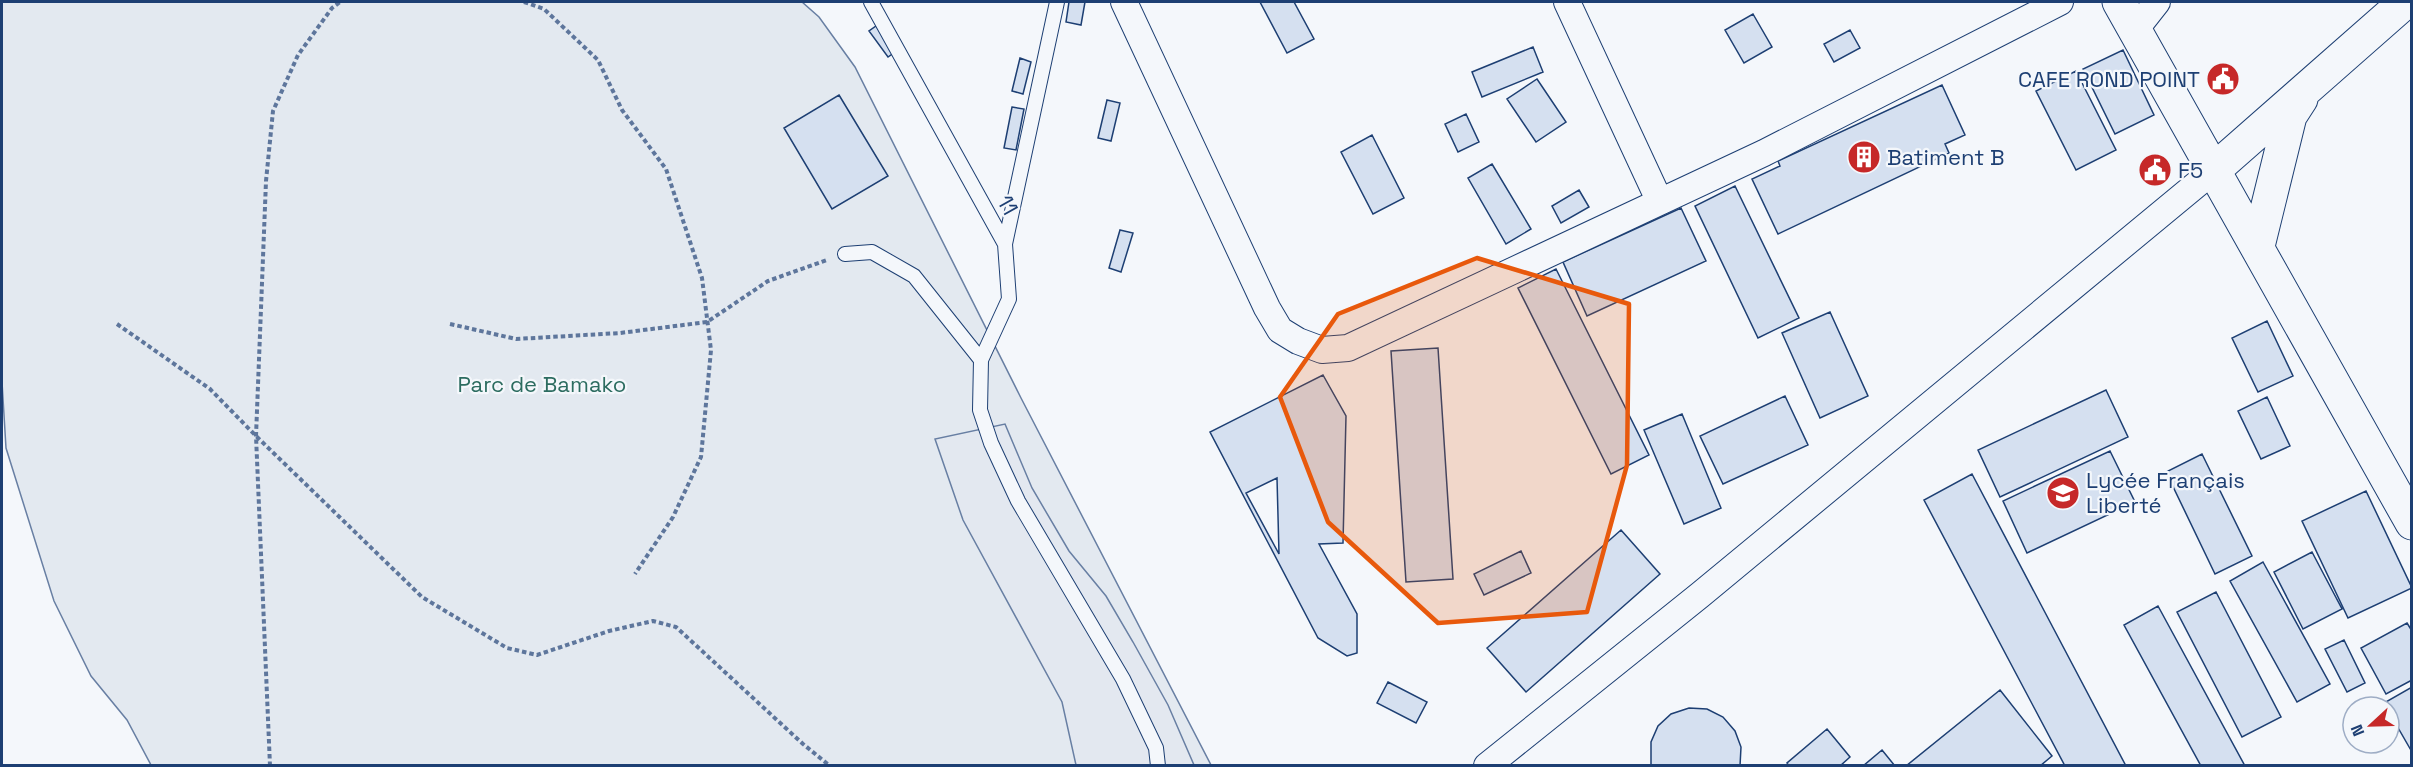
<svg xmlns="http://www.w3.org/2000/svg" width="2413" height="767" viewBox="0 0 2413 767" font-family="'Space Grotesk',sans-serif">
  <rect width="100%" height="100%" fill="#f4f7fb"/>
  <path fill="#e3e9f0" stroke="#687fa3" stroke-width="1.5" d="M 2,2 L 802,2 L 819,17 L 855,67 L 1021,398 L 1211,765 L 151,765 L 127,720 L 91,676 L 54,601 L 6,448 L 2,382 Z"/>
  <path fill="#e3e8f0" stroke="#687fa3" stroke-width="1.5" d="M 1005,424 L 1032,488 L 1069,551 L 1106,596 L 1133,642 L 1168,705 L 1194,765 L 1076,765 L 1062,702 L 963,520 L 935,439 Z"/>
  <path fill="#d5e0f0" stroke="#1d3f73" stroke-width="1.5" fill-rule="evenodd" d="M 1069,2 L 1085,2 L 1081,25 L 1066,22 Z
    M 1260,2 L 1294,2 L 1314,39 L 1287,53 Z
    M 1753,14 L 1772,47 L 1744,63 L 1725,30 Z
    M 876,26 L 895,52 L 888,57 L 869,31 Z
    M 1850,30 L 1860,48 L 1834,62 L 1824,44 Z
    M 1533,47 L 1543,72 L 1482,97 L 1472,72 Z
    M 2123,50 L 2154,115 L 2115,134 L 2083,69 Z
    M 1020,58 L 1031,62 L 1023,94 L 1012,91 Z
    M 2076,71 L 2116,150 L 2076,170 L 2036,91 Z
    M 1537,79 L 1566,122 L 1536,142 L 1507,99 Z
    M 1942,85 L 1965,135 L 1945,144 L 1949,153 L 1778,234 L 1752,179 L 1780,166 L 1778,161 Z
    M 839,95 L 888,176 L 832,209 L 784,128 Z
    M 1107,100 L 1120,103 L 1111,141 L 1098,138 Z
    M 1012,107 L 1024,109 L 1016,150 L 1004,148 Z
    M 1466,114 L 1479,142 L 1458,152 L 1445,124 Z
    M 1372,135 L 1404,198 L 1373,214 L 1341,152 Z
    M 1492,164 L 1531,229 L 1506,244 L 1468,178 Z
    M 1735,186 L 1799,318 L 1758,338 L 1695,206 Z
    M 1579,190 L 1589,207 L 1561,223 L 1552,206 Z
    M 1681,208 L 1706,261 L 1587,316 L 1563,262 Z
    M 1120,230 L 1133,233 L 1121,272 L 1109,268 Z
    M 1556,269 L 1649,455 L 1611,474 L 1518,288 Z
    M 1830,312 L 1868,396 L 1820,418 L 1782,333 Z
    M 2267,321 L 2293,376 L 2258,392 L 2232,338 Z
    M 1438,348 L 1453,579 L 1406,582 L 1391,351 Z
    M 1323,375 L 1346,416 L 1343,543 L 1319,544 L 1357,614 L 1357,653 L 1347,656 L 1318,638 L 1210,432 ZM 1277,478 L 1279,554 L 1246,493 Z
    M 2106,390 L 2128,437 L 2000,497 L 1978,450 Z
    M 1785,396 L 1808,445 L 1723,484 L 1700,436 Z
    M 2267,397 L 2290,446 L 2261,459 L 2238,411 Z
    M 1682,414 L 1721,508 L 1684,524 L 1644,430 Z
    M 2110,451 L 2135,502 L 2027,553 L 2003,501 Z
    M 2202,454 L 2252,556 L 2215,574 L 2166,472 Z
    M 1972,474 L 2126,766 L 2065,766 L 1924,500 Z
    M 2366,491 L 2412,588 L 2348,618 L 2302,521 Z
    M 1621,530 L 1660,574 L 1526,692 L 1487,648 Z
    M 1521,551 L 1531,573 L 1484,595 L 1474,574 Z
    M 2312,552 L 2342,609 L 2303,629 L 2274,572 Z
    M 2263,562 L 2330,684 L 2297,702 L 2230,581 Z
    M 2216,592 L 2281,717 L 2242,737 L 2177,612 Z
    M 2158,606 L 2245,766 L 2201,766 L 2124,625 Z
    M 2407,623 L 2412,631 L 2412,680 L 2386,694 L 2361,648 Z
    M 2344,640 L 2365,683 L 2347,692 L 2325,649 Z
    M 1388,682 L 1427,702 L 1416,723 L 1377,703 Z
    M 2412,687 L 2412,752 L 2389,712 L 2389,707 L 2386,707 L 2384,703 Z
    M 2000,690 L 2052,756 L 2040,766 L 1906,766 Z
    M 1689,708 L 1707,709 L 1723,717 L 1735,731 L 1741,747 L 1740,766 L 1651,766 L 1651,742 L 1658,726 L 1671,714 Z
    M 1827,729 L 1850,757 L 1840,766 L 1789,766 L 1787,763 Z
    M 1882,750 L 1895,766 L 1863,766 Z"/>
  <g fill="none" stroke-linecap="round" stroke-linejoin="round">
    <defs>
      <path id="lane" d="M 871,2 L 1005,244
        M 1057,2 L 1005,244 L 1009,299 L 981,360 L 980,410 L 991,443 L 1018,501 L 1123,679 L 1156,748 L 1158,766
        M 845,254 L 872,252 L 914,276 L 981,360"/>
      <path id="street" d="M 1124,2 L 1267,308 L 1280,330 L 1298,341 L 1322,350 L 1348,348 L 1764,153 L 2060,2
        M 1567,2 L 1659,200
        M 2135,30 L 2157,2
        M 1487,766 L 1700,595 L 2214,170"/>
      <path id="secondary" d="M 2119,2 L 2412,523
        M 2214,170 L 2405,2
        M 2258,246 L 2290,116 L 2301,99"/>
    </defs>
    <use href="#lane" stroke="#1d3f73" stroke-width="16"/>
    <use href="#street" stroke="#1d3f73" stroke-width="28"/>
    <use href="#secondary" stroke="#1d3f73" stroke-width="35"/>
    <path stroke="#5e769c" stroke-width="4" stroke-dasharray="4.5 3" stroke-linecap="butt" d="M 524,2 L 544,9 L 598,60 L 622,110 L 666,169 L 702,278 L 711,350 L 701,457 L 673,517 L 635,574
      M 117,324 L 210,389 L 256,436 L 422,597 L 507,648 L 537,655 L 609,631 L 653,621 L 676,627 L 803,744 L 830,766
      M 450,324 L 516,339 L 620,333 L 707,322 L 768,281 L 827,260
      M 270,766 L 256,436 L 266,181 L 273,111 L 298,55 L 332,8 L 340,2"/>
    <use href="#lane" stroke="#f4f7fb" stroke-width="14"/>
    <use href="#street" stroke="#f4f7fb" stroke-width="26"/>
    <use href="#secondary" stroke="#f4f7fb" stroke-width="33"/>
  </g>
  <path fill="#e8590c" fill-opacity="0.2" stroke="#e8590c" stroke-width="4.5" stroke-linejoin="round" d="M 1477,258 L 1629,304 L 1627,465 L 1587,612 L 1438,623 L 1328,522 L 1280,397 L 1338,314 Z"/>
  <defs>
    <symbol id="civic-disc" viewBox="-11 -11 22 22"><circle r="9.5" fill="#c62828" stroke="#f4f7fb"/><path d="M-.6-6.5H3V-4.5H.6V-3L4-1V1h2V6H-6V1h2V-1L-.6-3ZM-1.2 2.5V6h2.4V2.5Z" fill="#fff"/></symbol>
    <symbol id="building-disc" viewBox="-11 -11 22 22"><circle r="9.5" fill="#c62828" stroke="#f4f7fb"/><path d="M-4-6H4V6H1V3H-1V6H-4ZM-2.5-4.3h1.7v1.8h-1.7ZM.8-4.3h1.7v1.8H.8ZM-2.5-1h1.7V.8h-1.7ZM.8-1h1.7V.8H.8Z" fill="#fff"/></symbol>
    <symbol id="university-disc" viewBox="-11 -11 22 22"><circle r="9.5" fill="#c62828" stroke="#f4f7fb"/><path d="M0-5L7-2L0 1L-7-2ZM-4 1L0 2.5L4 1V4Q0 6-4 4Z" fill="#fff"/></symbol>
  </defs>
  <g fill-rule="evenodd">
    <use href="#civic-disc" x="2204" y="60" width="38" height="38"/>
    <use href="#building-disc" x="1845" y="138" width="38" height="38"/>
    <use href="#civic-disc" x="2136" y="151" width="38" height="38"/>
    <use href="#university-disc" x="2044" y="474" width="38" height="38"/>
  </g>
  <g text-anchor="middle" stroke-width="4.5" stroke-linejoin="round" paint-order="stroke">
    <g font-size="22" fill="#1d3f73" stroke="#f4f7fb" text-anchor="start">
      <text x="2200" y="87" text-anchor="end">CAFE ROND POINT</text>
      <text x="1887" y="165">Batiment B</text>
      <text x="2178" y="178">F5</text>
      <text x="2086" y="488">Lycée Français<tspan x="2086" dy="25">Liberté</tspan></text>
    </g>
    <g font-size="22" fill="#1d3f73" stroke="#f4f7fb">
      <text transform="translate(1008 205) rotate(61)" y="8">11</text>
    </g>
    <g font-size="22" fill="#2c6c60" stroke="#f4f7fb">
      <text x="542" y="392">Parc de Bamako</text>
    </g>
  </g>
  <rect width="2413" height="767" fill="none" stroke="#1d3f73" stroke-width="6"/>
  <g transform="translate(2371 725) rotate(248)"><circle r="28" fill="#f4f7fb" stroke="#9eadc5" stroke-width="1.5"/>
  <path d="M0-4.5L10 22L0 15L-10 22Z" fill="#c62828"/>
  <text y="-9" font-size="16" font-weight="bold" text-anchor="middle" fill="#1d3f73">N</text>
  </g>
</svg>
